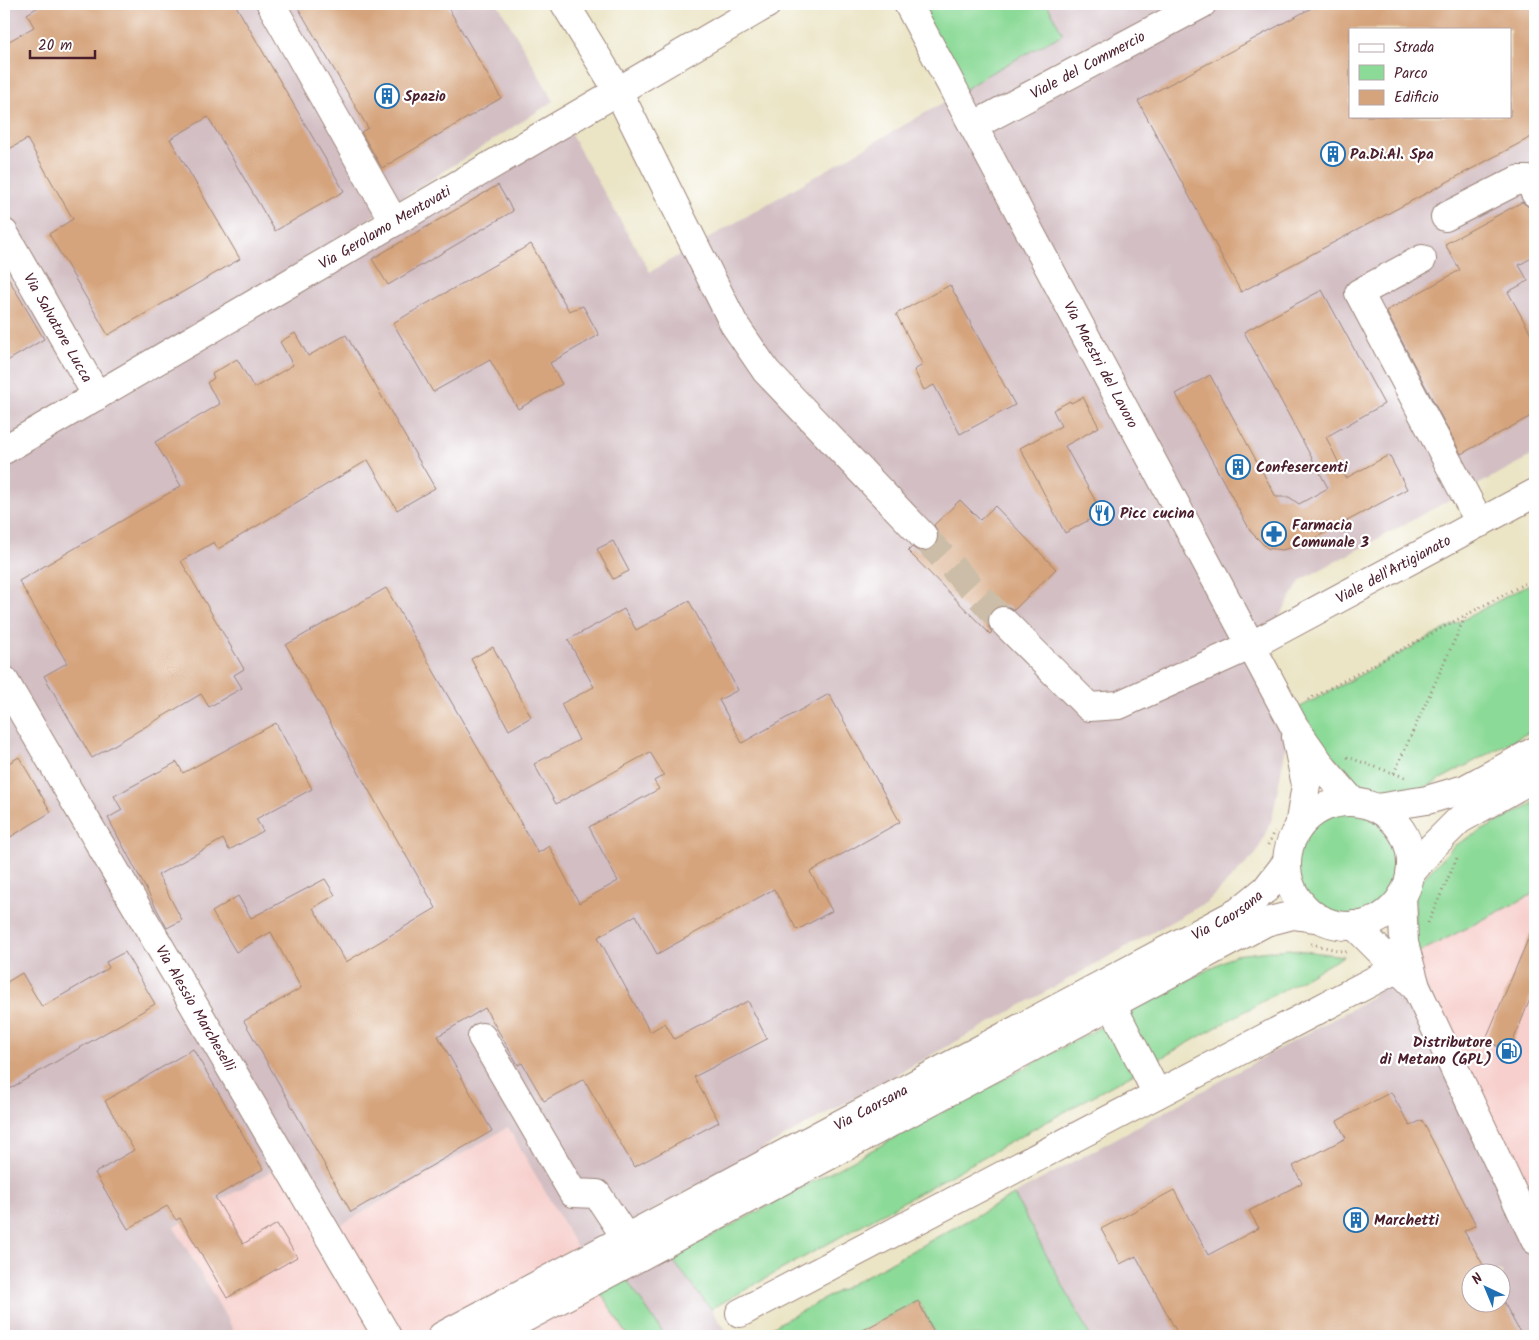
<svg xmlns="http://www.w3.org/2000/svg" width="1539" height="1340" viewBox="0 0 1539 1340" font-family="Kalam,sans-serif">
  <rect width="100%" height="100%" fill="#fff"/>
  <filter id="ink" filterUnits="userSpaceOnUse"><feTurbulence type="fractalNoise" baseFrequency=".02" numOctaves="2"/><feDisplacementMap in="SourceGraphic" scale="10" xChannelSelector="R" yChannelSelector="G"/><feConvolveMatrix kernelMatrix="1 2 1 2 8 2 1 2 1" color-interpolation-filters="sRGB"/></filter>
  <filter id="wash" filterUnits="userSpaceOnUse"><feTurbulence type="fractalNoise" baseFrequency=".0096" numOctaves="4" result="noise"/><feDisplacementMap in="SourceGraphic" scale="20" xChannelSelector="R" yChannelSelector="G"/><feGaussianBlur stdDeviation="1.12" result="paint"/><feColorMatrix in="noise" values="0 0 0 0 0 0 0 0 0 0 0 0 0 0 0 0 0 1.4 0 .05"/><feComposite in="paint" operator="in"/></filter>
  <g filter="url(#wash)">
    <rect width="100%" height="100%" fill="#ebe5c6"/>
    <path fill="#f7d0cd" d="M 1535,893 L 1535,1193 L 1528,1196 L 1412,956 Z
      M 508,1127 L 579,1251 L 421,1336 L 237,1336 L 174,1227 L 287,1162 L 327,1233 Z
      M 597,1287 L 628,1336 L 511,1336 Z"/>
    <path fill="#d2bec3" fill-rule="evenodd" d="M 4,4 L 498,4 L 554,101 L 95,394 L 4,449 Z
      M 910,4 L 1535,4 L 1535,454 L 1301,580 L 1262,646 L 1293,711 L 1272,819 L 1256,854 L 1207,902 L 579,1251 L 508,1127 L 327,1233 L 287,1162 L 174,1227 L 237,1336 L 9,1336 L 4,1327 L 4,451 L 567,128 L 650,272 L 958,94 ZM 1350,29 L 1510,29 L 1510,116 L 1350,116 Z
      M 1412,956 L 1535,1212 L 1535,1336 L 756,1336 L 1368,1000 ZM 1472,1272 L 1502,1272 L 1502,1302 L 1472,1302 Z
      M 671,1258 L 711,1309 L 730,1336 L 665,1336 L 623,1274 Z"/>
    <path fill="#8cda98" stroke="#6b7c62" d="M 910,4 L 1047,4 L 1063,34 L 985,76 L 958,94 Z
      M 1535,581 L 1535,729 L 1418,791 L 1386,795 L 1358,784 L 1293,711 Z
      M 1535,802 L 1535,893 L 1412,956 L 1417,885 L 1455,845 Z
      M1295 862a54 54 0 1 1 108 0a54 54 0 1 1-108 0Z
      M 1288,949 L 1344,956 L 711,1309 L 671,1258 L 1235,955 Z
      M 1014,1195 L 1090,1336 L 937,1336 L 918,1301 L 852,1336 L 756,1336 Z
      M 623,1274 L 665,1336 L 628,1336 L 597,1287 Z"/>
    <g id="blocks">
      <path fill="#d5a47d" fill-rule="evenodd" d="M 43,4 L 235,4 L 344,191 L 275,231 L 208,117 L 170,139 L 240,259 L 108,335 L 49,234 L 73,219 L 27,139 L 4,152 L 4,44 L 34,27 L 27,14 Z
        M 296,4 L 446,4 L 501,98 L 382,168 L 361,132 L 368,128 Z
        M 1319,4 L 1535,4 L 1535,135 L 1241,292 L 1138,101 ZM 1350,29 L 1510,29 L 1510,116 L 1350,116 Z
        M 498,185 L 513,211 L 388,285 L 372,259 Z
        M 1522,202 L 1529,207 L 1535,219 L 1535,256 L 1519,265 L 1528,281 L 1508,292 L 1535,341 L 1535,414 L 1461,454 L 1386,311 L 1460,270 L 1445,244 Z
        M 531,244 L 569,311 L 583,306 L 599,335 L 550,363 L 562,384 L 518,409 L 490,360 L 433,392 L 393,323 Z
        M 4,271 L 44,339 L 4,363 Z
        M 950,285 L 1015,405 L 960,434 L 934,385 L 924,390 L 914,370 L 923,365 L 896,314 Z
        M 1322,290 L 1384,404 L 1326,437 L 1346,478 L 1389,455 L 1407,489 L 1302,545 L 1282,550 L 1267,548 L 1251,532 L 1176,394 L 1210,375 L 1276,497 L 1289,497 L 1299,504 L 1328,488 L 1244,332 Z
        M 295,333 L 308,356 L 346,335 L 435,488 L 397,510 L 368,460 L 218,549 L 214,542 L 181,561 L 244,669 L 234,675 L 242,688 L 209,707 L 201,694 L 92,758 L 44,676 L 67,663 L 19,581 L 181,486 L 155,442 L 220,404 L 207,383 L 214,378 L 212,374 L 237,359 L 254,388 L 293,365 L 280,342 Z
        M 1083,397 L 1099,427 L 1065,446 L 1102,513 L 1065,533 L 1020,448 L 1061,426 L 1053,410 L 1070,401 L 1071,403 Z
        M 960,500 L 980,520 L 995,506 L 1056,569 L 1014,610 L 1007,606 L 999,606 L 992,610 L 988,617 L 988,626 L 992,632 L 990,634 L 908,551 L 912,547 L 918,551 L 926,551 L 934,547 L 938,540 L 938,533 L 934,525 Z
        M 613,541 L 629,571 L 613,579 L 597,549 Z
        M 386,588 L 538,853 L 549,846 L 579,903 L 618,881 L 589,827 L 659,789 L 654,781 L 664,775 L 650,752 L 556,804 L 534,764 L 579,740 L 561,704 L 594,687 L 568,640 L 624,609 L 636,630 L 689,601 L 738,690 L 719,700 L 742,743 L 829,694 L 900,822 L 810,872 L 832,911 L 797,930 L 774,889 L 657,954 L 636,915 L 598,937 L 650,1032 L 665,1023 L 674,1039 L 748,1001 L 767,1039 L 694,1077 L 719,1122 L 634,1167 L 584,1079 L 544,1101 L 522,1063 L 518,1065 L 485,1008 L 438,1036 L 492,1131 L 351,1212 L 244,1021 L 301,988 L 271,932 L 236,952 L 212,912 L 238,896 L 251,918 L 325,879 L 335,895 L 313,908 L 346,962 L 436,908 L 286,645 Z
        M 493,647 L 531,717 L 509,730 L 471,659 Z
        M 276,723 L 312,789 L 256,819 L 263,831 L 229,850 L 223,839 L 158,875 L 182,920 L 167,928 L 108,818 L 122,810 L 114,796 L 177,762 L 183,773 Z
        M 19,757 L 51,812 L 4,841 L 4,766 Z
        M 1535,923 L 1535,987 L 1509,1051 L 1485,1041 Z
        M 125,952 L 155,1004 L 4,1092 L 4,984 L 22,973 L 42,1007 L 109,968 L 106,962 Z
        M 193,1049 L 263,1169 L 215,1197 L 243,1244 L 277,1224 L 297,1257 L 227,1298 L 180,1218 L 176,1220 L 167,1206 L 128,1229 L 95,1173 L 134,1150 L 105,1101 Z
        M 1391,1092 L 1410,1126 L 1422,1120 L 1476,1225 L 1464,1231 L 1487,1272 L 1472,1272 L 1472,1302 L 1502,1302 L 1502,1299 L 1522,1336 L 1179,1336 L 1136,1256 L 1120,1264 L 1101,1229 L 1174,1190 L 1208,1255 L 1259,1228 L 1249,1211 L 1302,1183 L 1293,1166 L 1346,1138 L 1337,1121 Z
        M 918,1301 L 936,1336 L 852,1336 Z"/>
    </g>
  </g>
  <g filter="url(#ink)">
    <use href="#blocks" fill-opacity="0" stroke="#9a8278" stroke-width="1"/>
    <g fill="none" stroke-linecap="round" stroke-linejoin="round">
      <path stroke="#cbbda7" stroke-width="28" stroke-dasharray="28 14" stroke-linecap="butt" d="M 923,536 L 1003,621"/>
      <defs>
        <g id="minor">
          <path d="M 271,4 L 394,222"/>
          <path d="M 565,4 L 618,91 L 734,324 L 766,371 L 923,536"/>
          <path id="s1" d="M 908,4 L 1294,726 L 1324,769 L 1353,802"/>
          <path id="s2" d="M 973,126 L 1202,4"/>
          <path d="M 1445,217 L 1518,180 L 1529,180 L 1535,193"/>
          <path id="s3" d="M 4,233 L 97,396"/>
          <path d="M 1422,259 L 1359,293 L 1480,523"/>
          <path id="s4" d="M 4,450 L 767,4"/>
          <path id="s5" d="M 1003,621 L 1089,707 L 1119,705 L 1252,645 L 1535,493"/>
          <path id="s6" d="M 4,680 L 387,1336"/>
          <path d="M 1296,737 L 1306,785 L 1299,827"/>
          <path d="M 1111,1003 L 1157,1094"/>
          <path d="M 482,1037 L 573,1193 L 597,1194 L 626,1238"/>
          <path d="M 740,1313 L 1398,968"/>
        </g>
        <g id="major">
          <circle cx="1349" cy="864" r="62"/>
          <path d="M 1377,808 L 1427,800 L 1465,789 L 1535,751"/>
          <path d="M 1410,874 L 1433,846 L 1459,820 L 1535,777"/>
          <path d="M 1402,896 L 1404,943 L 1416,987 L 1535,1240"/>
          <path d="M 1354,925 L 1413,984"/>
          <path id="s7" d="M 442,1336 L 1238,912 L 1266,889 L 1287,862"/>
          <path d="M 491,1336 L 1266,922 L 1293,915 L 1321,919"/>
        </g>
      </defs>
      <use href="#minor" stroke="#9a8278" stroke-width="30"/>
      <use href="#major" stroke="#9a8278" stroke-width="30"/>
      <path stroke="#9a8278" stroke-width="3" stroke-dasharray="1 4" stroke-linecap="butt" d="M 1308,700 L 1535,578
        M 1347,757 L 1407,778
        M 1394,773 L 1465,617
        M 1268,845 L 1274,831
        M 1428,923 L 1457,858
        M 1311,944 L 1346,952"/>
      <use href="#minor" stroke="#fff" stroke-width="28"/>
      <use href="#major" stroke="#fff" stroke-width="28"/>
    </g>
  </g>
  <defs>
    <symbol id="building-ring" viewBox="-11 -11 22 22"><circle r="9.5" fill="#fff" stroke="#1f6fb2" stroke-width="1.5"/><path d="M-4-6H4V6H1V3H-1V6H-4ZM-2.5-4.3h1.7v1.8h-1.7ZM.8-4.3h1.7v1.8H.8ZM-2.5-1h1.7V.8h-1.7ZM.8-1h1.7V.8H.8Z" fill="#1f6fb2"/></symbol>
    <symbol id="restaurant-ring" viewBox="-11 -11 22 22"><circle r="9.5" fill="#fff" stroke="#1f6fb2" stroke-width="1.5"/><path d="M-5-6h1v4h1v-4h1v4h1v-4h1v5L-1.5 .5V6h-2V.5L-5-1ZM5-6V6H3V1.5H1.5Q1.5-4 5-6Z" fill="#1f6fb2"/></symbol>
    <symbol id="pharmacy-ring" viewBox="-11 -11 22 22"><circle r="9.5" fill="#fff" stroke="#1f6fb2" stroke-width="1.5"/><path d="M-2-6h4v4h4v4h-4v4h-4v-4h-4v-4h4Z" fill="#1f6fb2"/></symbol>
    <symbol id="fuel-ring" viewBox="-11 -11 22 22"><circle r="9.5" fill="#fff" stroke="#1f6fb2" stroke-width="1.5"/><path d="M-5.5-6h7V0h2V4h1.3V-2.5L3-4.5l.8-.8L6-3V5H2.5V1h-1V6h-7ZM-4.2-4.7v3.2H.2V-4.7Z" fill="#1f6fb2"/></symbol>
  </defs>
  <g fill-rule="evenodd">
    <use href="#building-ring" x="373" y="82" width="28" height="28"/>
    <use href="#building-ring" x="1319" y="140" width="28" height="28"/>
    <use href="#building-ring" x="1224" y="453" width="28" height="28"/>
    <use href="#restaurant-ring" x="1088" y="499" width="28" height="28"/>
    <use href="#pharmacy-ring" x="1260" y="520" width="28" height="28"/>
    <use href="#fuel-ring" x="1495" y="1037" width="28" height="28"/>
    <use href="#building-ring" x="1342" y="1206" width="28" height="28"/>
  </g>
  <g text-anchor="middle" stroke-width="4.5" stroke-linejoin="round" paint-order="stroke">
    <g font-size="15" fill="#4a1f2b" stroke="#fff">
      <text dy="5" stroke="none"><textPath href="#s2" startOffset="130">Viale del Commercio</textPath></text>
      <text dy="5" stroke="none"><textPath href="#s4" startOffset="441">Via Gerolamo Mentovati</textPath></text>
      <text dy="5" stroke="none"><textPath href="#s3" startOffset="109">Via Salvatore Lucca</textPath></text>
      <text dy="5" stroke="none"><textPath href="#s1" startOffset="409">Via Maestri del Lavoro</textPath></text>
      <text dy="5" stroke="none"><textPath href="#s5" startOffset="458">Viale dell'Artigianato</textPath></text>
      <text dy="5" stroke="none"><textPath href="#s7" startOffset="891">Via Caorsana</textPath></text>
      <text dy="5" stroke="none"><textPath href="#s6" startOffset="380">Via Alessio Marcheselli</textPath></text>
      <text dy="5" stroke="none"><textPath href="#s7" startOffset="486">Via Caorsana</textPath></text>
    </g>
    <g font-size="15" font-weight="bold" fill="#4a1f2b" stroke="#fff" text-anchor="start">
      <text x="404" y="101">Spazio</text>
      <text x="1350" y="159">Pa.Di.Al. Spa</text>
      <text x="1256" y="472">Confesercenti</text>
      <text x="1120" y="518">Picc cucina</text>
      <text x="1292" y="530">Farmacia<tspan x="1292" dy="17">Comunale 3</tspan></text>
      <text x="1492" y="1047" text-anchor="end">Distributore<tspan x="1492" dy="17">di Metano (GPL)</tspan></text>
      <text x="1374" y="1225">Marchetti</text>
    </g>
  </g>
  <rect width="1539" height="1340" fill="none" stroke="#fff" stroke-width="20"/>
  <rect x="1349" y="28" width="162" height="90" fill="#ffffff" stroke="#b7a5aa"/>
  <rect x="1359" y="44" width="25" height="8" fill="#ffffff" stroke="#b7a5aa"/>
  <text x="1394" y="52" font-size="15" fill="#4a1f2b">Strada</text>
  <rect x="1359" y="65" width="25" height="15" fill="#8cda98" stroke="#b7a5aa"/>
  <text x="1394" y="78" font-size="15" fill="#4a1f2b">Parco</text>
  <rect x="1359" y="90" width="25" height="15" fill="#d5a47d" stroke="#b7a5aa"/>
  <text x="1394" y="102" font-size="15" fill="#4a1f2b">Edificio</text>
  <g transform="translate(1486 1288) rotate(316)"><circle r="24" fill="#ffffff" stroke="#b7a5aa"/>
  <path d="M0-4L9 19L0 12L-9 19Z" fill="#1f6fb2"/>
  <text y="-8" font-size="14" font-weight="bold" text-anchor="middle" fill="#4a1f2b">N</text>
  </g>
  <path d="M30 50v8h65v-8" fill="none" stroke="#4a1f2b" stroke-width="2.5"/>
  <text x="38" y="50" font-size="15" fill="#4a1f2b" stroke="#ffffff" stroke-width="4" paint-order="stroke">20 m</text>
</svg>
